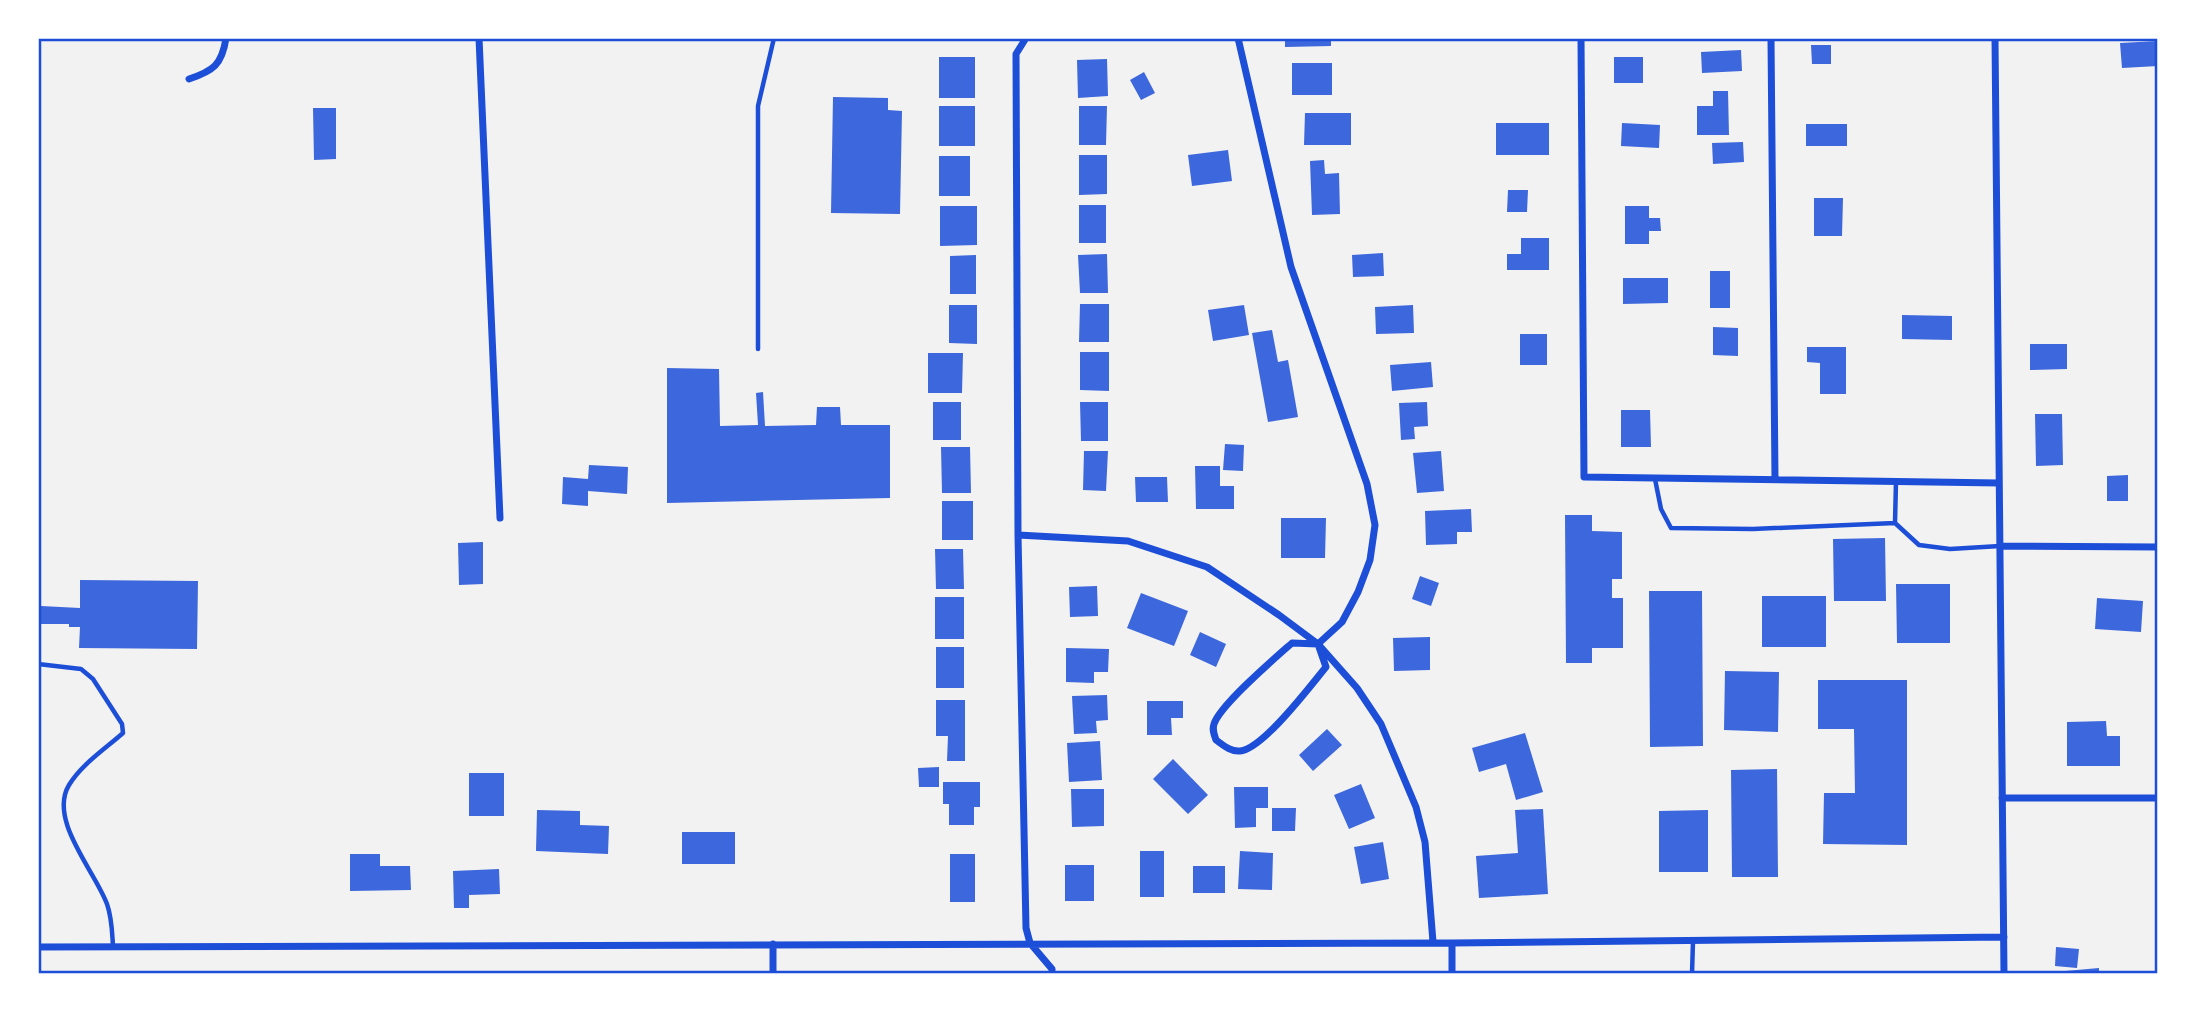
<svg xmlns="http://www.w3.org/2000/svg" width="2196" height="1012" viewBox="0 0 2196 1012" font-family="'Varela Round',sans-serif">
  <rect width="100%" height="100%" fill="#f2f2f2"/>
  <path fill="#3d67dc" d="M 1285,38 L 1331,38 L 1331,46 L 1285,47 Z
    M 2158,41 L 2158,66 L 2122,68 L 2120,43 Z
    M 1811,45 L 1831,45 L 1831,64 L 1812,64 Z
    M 1741,50 L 1742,71 L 1702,73 L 1701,52 Z
    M 939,57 L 975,57 L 975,98 L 939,98 Z
    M 1614,57 L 1643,57 L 1643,83 L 1614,83 Z
    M 1107,59 L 1108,96 L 1078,98 L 1077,60 Z
    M 1292,63 L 1332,63 L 1332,95 L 1292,95 Z
    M 1144,72 L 1155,93 L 1141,100 L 1130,80 Z
    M 1713,91 L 1728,91 L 1729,135 L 1697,135 L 1697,106 L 1713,106 Z
    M 833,97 L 888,98 L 888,110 L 902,111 L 900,214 L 831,213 Z
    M 939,106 L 975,106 L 975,146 L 939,146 Z
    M 1079,106 L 1107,106 L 1106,145 L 1079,145 Z
    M 313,108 L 336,108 L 336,159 L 314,160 Z
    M 1305,113 L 1351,113 L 1351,145 L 1304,145 Z
    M 1496,123 L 1549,123 L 1549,155 L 1496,155 Z
    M 1622,123 L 1660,125 L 1659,148 L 1621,146 Z
    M 1806,124 L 1847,124 L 1847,146 L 1806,146 Z
    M 1743,142 L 1744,162 L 1713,164 L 1712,143 Z
    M 1228,150 L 1232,181 L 1192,186 L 1188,155 Z
    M 1079,155 L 1107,155 L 1107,194 L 1079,195 Z
    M 939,156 L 970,156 L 970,196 L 939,196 Z
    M 1324,160 L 1325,174 L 1339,173 L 1340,214 L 1312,215 L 1310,161 Z
    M 1508,190 L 1528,190 L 1527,212 L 1507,212 Z
    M 1814,198 L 1843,198 L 1842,236 L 1814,236 Z
    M 1079,205 L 1106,205 L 1106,243 L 1079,243 Z
    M 940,206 L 977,206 L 977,245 L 940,246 Z
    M 1625,206 L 1649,206 L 1649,218 L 1660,218 L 1661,231 L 1649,231 L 1649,244 L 1625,244 Z
    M 1521,238 L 1549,238 L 1549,270 L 1507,270 L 1507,254 L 1521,254 Z
    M 1383,253 L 1384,276 L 1353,277 L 1352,255 Z
    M 1107,254 L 1108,293 L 1080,293 L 1078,255 Z
    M 976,255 L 976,294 L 950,294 L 950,256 Z
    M 1710,271 L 1730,271 L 1730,308 L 1710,308 Z
    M 1623,278 L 1668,278 L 1668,303 L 1623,304 Z
    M 1080,304 L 1109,304 L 1109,342 L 1079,342 Z
    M 949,305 L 977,305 L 977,344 L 949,343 Z
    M 1244,305 L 1249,335 L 1213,341 L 1208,310 Z
    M 1413,305 L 1414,333 L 1376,334 L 1375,307 Z
    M 1902,315 L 1952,316 L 1952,340 L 1902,339 Z
    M 1713,327 L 1738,328 L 1738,356 L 1713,355 Z
    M 1272,330 L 1278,362 L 1288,360 L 1298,417 L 1268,422 L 1252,333 Z
    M 1520,334 L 1547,334 L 1547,365 L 1520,365 Z
    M 2030,344 L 2067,344 L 2067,369 L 2030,370 Z
    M 1807,347 L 1846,347 L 1846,394 L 1820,394 L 1820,363 L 1807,362 Z
    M 1080,352 L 1109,352 L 1109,391 L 1080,390 Z
    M 928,353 L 963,353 L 962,393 L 928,393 Z
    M 1431,362 L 1433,387 L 1392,391 L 1390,365 Z
    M 667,368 L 719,369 L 720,426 L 758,425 L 756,393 L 763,392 L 765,426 L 816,425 L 817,407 L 840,407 L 841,425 L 890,425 L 890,498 L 667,503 Z
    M 933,402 L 961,402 L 961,440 L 933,440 Z
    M 1080,402 L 1108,402 L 1108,441 L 1081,441 Z
    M 1427,402 L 1428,426 L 1414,427 L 1415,439 L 1401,440 L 1399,403 Z
    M 1621,410 L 1650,410 L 1651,447 L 1621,447 Z
    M 2035,414 L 2062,414 L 2063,465 L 2036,466 Z
    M 1225,444 L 1244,445 L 1243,471 L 1223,470 Z
    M 941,447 L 970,447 L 971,493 L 942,493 Z
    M 1084,451 L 1108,451 L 1106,491 L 1083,490 Z
    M 1441,451 L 1444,491 L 1417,493 L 1413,453 Z
    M 589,465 L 628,467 L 627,494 L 588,491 L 588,506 L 562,504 L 563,477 L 588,479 Z
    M 1195,466 L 1220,466 L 1220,486 L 1234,486 L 1234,509 L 1196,509 Z
    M 2128,475 L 2128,501 L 2107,501 L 2107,476 Z
    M 1135,477 L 1167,477 L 1168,502 L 1136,502 Z
    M 942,501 L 973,501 L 973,540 L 942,540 Z
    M 1471,509 L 1472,532 L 1457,532 L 1457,544 L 1426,545 L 1425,511 Z
    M 1565,515 L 1592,515 L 1592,531 L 1622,532 L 1622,579 L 1612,579 L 1612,598 L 1623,598 L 1623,648 L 1592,648 L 1592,663 L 1566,663 Z
    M 1281,518 L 1326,518 L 1325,558 L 1281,558 Z
    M 1885,538 L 1886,601 L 1834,601 L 1833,539 Z
    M 483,542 L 483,584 L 459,585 L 458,543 Z
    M 935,549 L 963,549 L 964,589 L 936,589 Z
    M 1420,576 L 1439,583 L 1431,606 L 1412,599 Z
    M 80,580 L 198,581 L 197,649 L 79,648 L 80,627 L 69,627 L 69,624 L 40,624 L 41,606 L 80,608 Z
    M 1896,584 L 1950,584 L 1950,643 L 1897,643 Z
    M 1097,586 L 1098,616 L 1070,617 L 1069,587 Z
    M 1649,591 L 1702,591 L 1703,746 L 1650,747 Z
    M 1141,593 L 1188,611 L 1174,646 L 1127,628 Z
    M 1762,596 L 1826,596 L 1826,647 L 1762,647 Z
    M 935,597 L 964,597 L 964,639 L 935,639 Z
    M 2097,598 L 2143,601 L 2141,632 L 2095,629 Z
    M 1200,632 L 1226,644 L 1216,667 L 1190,655 Z
    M 1430,637 L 1430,670 L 1394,671 L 1393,638 Z
    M 936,647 L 964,647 L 964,688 L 936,688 Z
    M 1066,648 L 1109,649 L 1108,672 L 1094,672 L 1094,683 L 1066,682 Z
    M 1725,671 L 1779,672 L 1778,732 L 1724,730 Z
    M 1818,680 L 1907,680 L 1907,845 L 1823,844 L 1824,793 L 1855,793 L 1854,729 L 1818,729 Z
    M 1107,695 L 1108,720 L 1096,721 L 1097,733 L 1074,734 L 1072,696 Z
    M 936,700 L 965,700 L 965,761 L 947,761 L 948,736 L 936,736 Z
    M 1147,701 L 1183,701 L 1183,718 L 1171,718 L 1172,735 L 1147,735 Z
    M 2106,721 L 2107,736 L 2120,736 L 2120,766 L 2067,766 L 2067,722 Z
    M 1327,729 L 1342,745 L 1313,771 L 1299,755 Z
    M 1525,733 L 1543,792 L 1516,800 L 1506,764 L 1479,772 L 1472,748 Z
    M 1100,741 L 1102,780 L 1069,782 L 1067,743 Z
    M 1173,759 L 1208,795 L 1188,814 L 1153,779 Z
    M 939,767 L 939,787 L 919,787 L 918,768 Z
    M 1777,769 L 1778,877 L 1732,877 L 1731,770 Z
    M 469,773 L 504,773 L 504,816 L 469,816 Z
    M 943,782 L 980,782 L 980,807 L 974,807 L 974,825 L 949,825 L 949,804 L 943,804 Z
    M 1361,784 L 1375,818 L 1349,829 L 1334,795 Z
    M 1234,787 L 1268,787 L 1268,808 L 1256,808 L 1256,827 L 1235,828 Z
    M 1071,789 L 1104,789 L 1104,826 L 1072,827 Z
    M 1272,808 L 1296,808 L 1295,831 L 1272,831 Z
    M 1543,809 L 1548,894 L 1479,898 L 1476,856 L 1518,853 L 1515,810 Z
    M 537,810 L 580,811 L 580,825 L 609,826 L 608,854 L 536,851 Z
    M 1708,810 L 1708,872 L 1659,872 L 1659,811 Z
    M 682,832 L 735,832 L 735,864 L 682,864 Z
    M 1383,842 L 1389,879 L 1361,884 L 1354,847 Z
    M 1140,851 L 1164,851 L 1164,897 L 1140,897 Z
    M 1240,851 L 1273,853 L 1272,890 L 1238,889 Z
    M 350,854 L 380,854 L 380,866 L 410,866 L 411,890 L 350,891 Z
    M 950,854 L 975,854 L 975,902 L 950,902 Z
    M 1065,865 L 1094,865 L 1094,901 L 1065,901 Z
    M 1193,866 L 1225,866 L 1225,893 L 1193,893 Z
    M 499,869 L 500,894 L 469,895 L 469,908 L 454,908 L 453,871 Z
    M 2056,947 L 2079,949 L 2077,968 L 2055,966 Z
    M 2099,968 L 2099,974 L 2054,974 L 2054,972 Z"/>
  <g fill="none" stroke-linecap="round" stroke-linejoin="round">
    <path stroke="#1d4ed8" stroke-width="4.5" d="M 758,349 L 758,106 L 774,38
      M 1655,479 L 1661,509 L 1671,528 L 1753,529 L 1895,523 L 1896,481
      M 1895,523 L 1919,545 L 1950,549 L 2000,546
      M 38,664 L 81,669 L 93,679 L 122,724 L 123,733 C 105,749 82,764 69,785 C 48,820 95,871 107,904 C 112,918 112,931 113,946
      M 1692,974 L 1693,941"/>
    <path stroke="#1d4ed8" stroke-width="7" d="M 479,38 L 500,518
      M 1026,38 L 1016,54 L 1018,535 L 1026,928 L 1030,943 L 1052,969 L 1052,974
      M 1238,38 L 1291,267 L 1367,484 L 1375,525 L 1370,560 L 1358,592 L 1342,622 L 1318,644 L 1292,643 C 1275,658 1220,705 1214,724 C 1212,730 1214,734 1216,740 C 1223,745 1231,752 1240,751 C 1263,749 1311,685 1326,667 L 1318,644
      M 1581,38 L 1584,477 L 1999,483
      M 1771,38 L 1775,479
      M 1995,38 L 2004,974
      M 189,79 C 213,71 222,65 226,38
      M 1018,535 L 1128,541 L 1207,567 L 1279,615 L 1318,644 L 1357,688 L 1381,724 L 1416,807 L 1425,842 L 1433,942
      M 2000,546 L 2158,547
      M 2002,798 L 2158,798
      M 1452,943 L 1452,974
      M 773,944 L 773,974
      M 38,947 L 1452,943 L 2004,937"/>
  </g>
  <rect width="2196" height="1012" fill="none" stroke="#ffffff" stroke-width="80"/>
  <rect x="40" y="40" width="2116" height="932" fill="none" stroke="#1d4ed8" stroke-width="2.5"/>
</svg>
